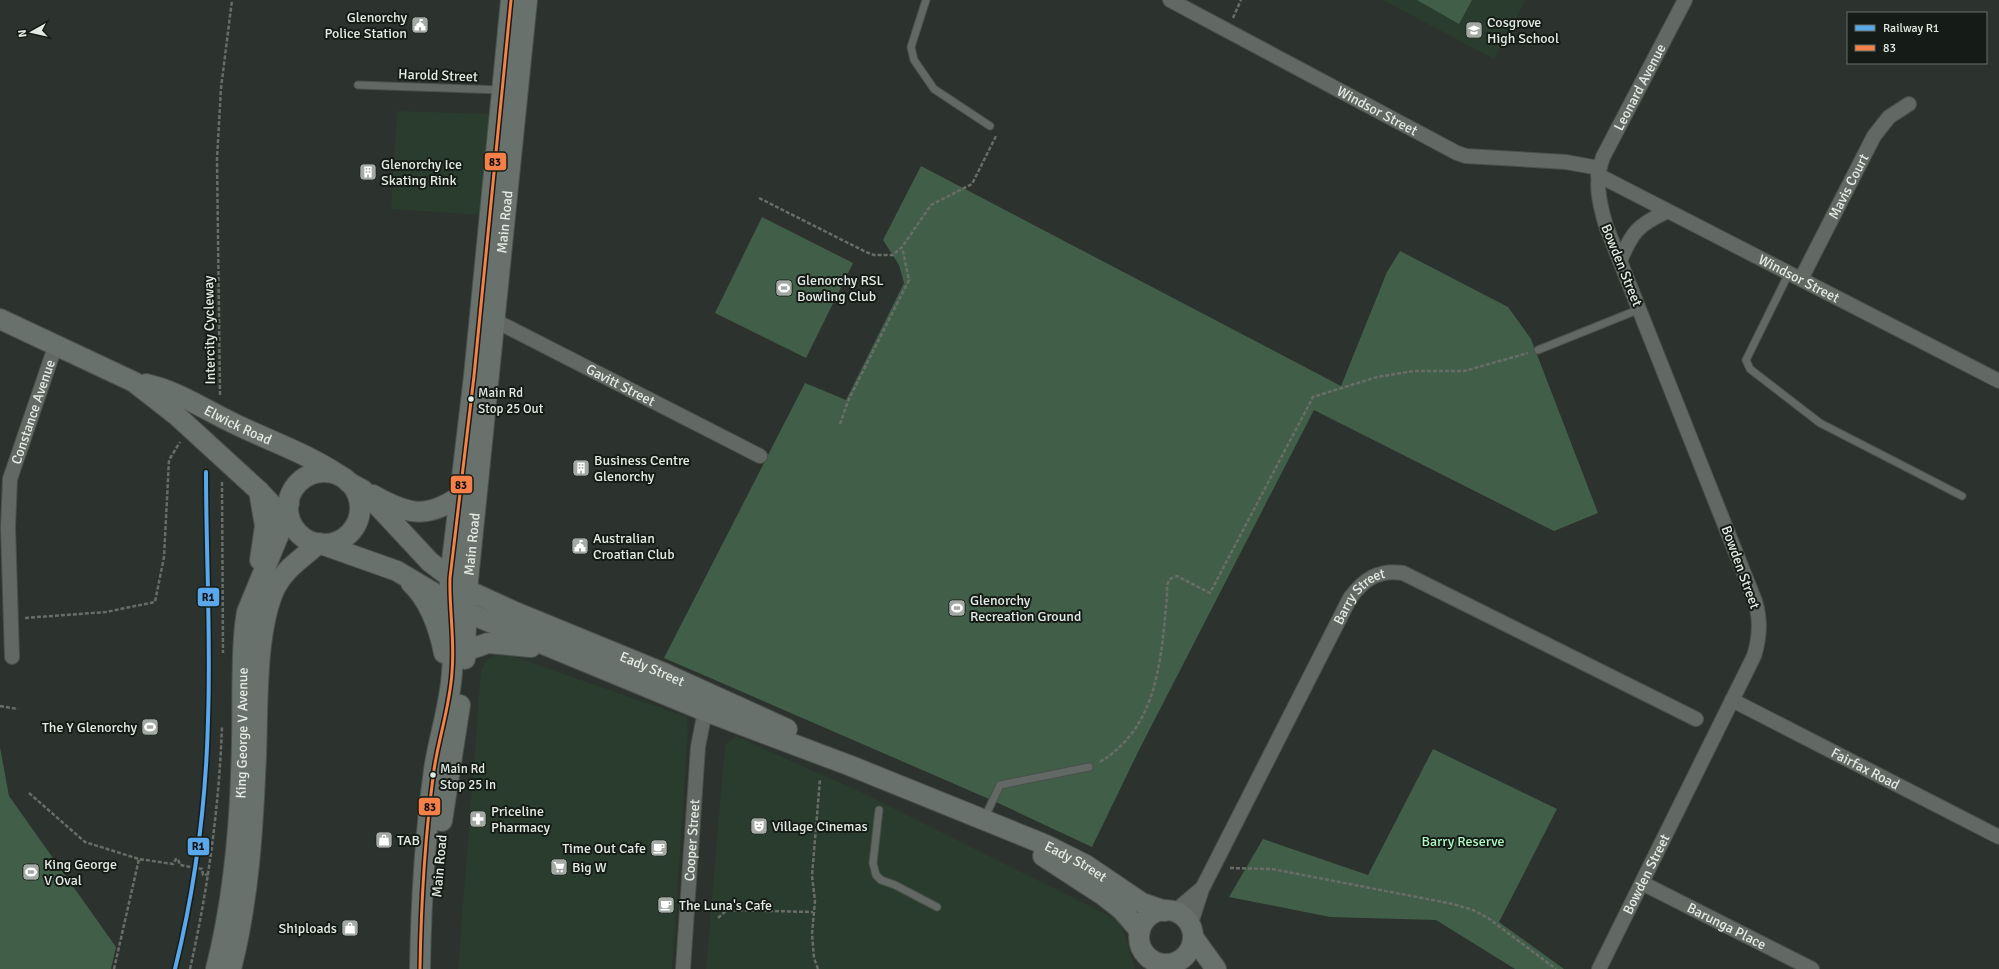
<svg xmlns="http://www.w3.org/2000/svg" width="1999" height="969" viewBox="0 0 1999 969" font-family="Signika,sans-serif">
  <rect width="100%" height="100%" fill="#2c322d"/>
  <path fill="#293c2e" d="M 1383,0 L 1526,0 L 1494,59 Z
    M 397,111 L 492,114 L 480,215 L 391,209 Z
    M 501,652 L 687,717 L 688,733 L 672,969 L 458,969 L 481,671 L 486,660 Z
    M 736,736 L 867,795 L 1120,921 L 1135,969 L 706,969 L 725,745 Z"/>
  <path fill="#415f48" d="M 1417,0 L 1472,0 L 1459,24 Z
    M 921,166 L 1341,386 L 1387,272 L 1400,251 L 1508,307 L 1531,339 L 1598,513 L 1554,531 L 1314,410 L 1139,750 L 1092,847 L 996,802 L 664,658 L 805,383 L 846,400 L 904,283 L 899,265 L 883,240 Z
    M 762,217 L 853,263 L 806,358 L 715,313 Z
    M 0,747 L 9,796 L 116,947 L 111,969 L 0,969 Z
    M 1433,749 L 1557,809 L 1499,922 L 1564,969 L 1515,969 L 1436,920 L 1330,917 L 1229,897 L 1263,839 L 1368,875 Z"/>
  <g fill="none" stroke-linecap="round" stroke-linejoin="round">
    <defs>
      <path id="lane" d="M 926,0 L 911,47 L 914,60 L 934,89 L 990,126
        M 358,85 L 501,90
        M 1789,273 L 1746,360 L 1750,369 L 1820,423 L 1962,496
        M 1538,350 L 1640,309
        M 879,810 L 873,863 L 876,875 L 881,880 L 895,885 L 937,907
        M 984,819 L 1000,785 L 1089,767"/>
      <g id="street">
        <path id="s1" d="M 1170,0 L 1457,153 L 1466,156 L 1566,162 L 1599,168"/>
        <path id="s2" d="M 1598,175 L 1999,381"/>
        <path d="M 1620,261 C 1632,232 1638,225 1666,212"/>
        <path id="s3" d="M 1801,279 L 1874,136 L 1889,117 L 1909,104"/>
        <path id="s4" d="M 488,317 L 760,456"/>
        <path id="s5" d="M 12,657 L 8,527 L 10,479 L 56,344"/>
        <path id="s6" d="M 1732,700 L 1999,837"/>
        <path id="s7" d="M 1642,883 L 1812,969"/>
        <path d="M 1174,912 L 1201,889"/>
        <path id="s8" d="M 1190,926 L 1202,889 L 1350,598 C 1364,579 1379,569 1403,573 L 1696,719"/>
        <path id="s9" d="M 683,969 L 698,747 L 705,711"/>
        <path id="s10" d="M 1599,969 L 1754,656 C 1760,637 1761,620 1755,601 L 1606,226 C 1599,202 1594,181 1603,157 L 1685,0"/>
      </g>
      <g id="secondary">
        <path d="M 0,319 L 134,382 L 175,414 L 259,491 L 292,526"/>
        <path id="s11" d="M 146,384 C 178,391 205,410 235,424 C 270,441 306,453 339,475"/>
        <circle cx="324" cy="508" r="36"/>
        <path id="s12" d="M 348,482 L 363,490 L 430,562 L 467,590 L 515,612 L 666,674 L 787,729"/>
        <path d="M 259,491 L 265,526 L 260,560"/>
        <path d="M 373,495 C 407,514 426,520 460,496"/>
        <path id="s13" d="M 321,544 L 397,571 L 466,612 L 514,632 L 705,711 L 851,766 L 1046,845 L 1086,865 L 1142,903 L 1165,911"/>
        <path d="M 411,583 C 430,601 439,628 444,653"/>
        <path d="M 465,651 L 488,643 L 531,647"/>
        <path id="s14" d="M 465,659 L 467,590 L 527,0"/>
        <path d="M 442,821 L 460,705"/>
        <path d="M 1043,856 L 1103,895 L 1122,910 L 1140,931"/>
        <circle cx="1166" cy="937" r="27"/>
        <path d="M 1193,937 L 1216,969"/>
        <path id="s15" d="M 216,969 C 235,894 241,817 242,740 C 243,702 241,663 245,625 L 247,612 L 279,534 L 289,503"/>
        <path d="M 231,969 C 249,899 253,827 256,756 C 258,707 255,632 275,588 C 285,568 303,558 319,543"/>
        <path d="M 420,969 C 421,903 425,836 434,770 C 439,736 450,706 452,672 C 455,640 449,609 450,578 L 474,376 L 511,0"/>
      </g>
    </defs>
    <use href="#lane" stroke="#4a504b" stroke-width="9"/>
    <use href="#street" stroke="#4a504b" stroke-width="16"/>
    <use href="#secondary" stroke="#4a504b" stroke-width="22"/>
    <path stroke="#686d68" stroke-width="2.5" stroke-dasharray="4 2" stroke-linecap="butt" d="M 1233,18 L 1241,0
      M 759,198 L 866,252 L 874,255 L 893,255 L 902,247 L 931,205 L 972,184 L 996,136
      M 220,395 L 217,159 L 221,88 L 232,0
      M 840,424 L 848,401 L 909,280 L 902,247
      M 222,482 L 223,653
      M 25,618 L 106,612 L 155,602 L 164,557 L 169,460 L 180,442
      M 0,706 L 18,709
      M 1100,762 C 1159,726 1161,658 1167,596 L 1167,585 L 1170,579 L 1177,576 L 1210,593 L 1313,397 L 1377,377 L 1414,371 L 1464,371 L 1528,353
      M 29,793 L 85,842 L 139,859 L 173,864 L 176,859 L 178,859 L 180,865 L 202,869 L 203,875 L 209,874
      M 1230,868 L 1272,869 L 1453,904 L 1473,910 L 1488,918 L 1556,969
      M 718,918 L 727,910 L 813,912
      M 114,969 L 139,859
      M 190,969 C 208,889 219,808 222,726
      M 818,969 L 814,958 L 812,934 L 815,901 L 812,876 L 820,779"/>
    <use href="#lane" stroke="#626863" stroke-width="7"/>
    <use href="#street" stroke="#626863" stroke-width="14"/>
    <use href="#secondary" stroke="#68716b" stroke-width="20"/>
    <defs>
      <path id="bus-1" d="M 420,969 C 421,903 425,836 434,770 C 439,736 450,706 452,672 C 455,640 449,609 450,578 L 474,376 L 511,0"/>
    </defs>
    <use href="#bus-1" stroke="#151c17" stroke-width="6"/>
    <use href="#bus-1" stroke="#f78048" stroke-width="3"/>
    <defs>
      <path id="rail-1" d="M 175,969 C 195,888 206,804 208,720 C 211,637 206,554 206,472"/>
    </defs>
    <use href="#rail-1" stroke="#151c17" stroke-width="7"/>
    <use href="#rail-1" stroke="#5aa8eb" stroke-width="4"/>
  </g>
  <defs>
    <symbol id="civic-square" viewBox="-11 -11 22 22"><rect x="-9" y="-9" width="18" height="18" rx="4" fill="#a3aaa4" stroke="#151c17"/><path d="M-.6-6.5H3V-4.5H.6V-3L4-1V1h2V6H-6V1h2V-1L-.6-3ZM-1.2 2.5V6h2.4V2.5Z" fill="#fff"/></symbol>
    <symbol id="school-square" viewBox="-11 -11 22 22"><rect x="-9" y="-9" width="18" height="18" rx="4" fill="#a3aaa4" stroke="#151c17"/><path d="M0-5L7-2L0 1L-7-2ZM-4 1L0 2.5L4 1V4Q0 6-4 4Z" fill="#fff"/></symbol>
    <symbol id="building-square" viewBox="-11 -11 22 22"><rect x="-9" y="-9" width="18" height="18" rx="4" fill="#a3aaa4" stroke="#151c17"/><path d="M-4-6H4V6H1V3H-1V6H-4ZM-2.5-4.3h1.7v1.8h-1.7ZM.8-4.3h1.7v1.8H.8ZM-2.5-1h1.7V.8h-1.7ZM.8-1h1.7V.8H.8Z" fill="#fff"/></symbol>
    <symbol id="stadium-square" viewBox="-11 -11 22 22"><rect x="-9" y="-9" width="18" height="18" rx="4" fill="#a3aaa4" stroke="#151c17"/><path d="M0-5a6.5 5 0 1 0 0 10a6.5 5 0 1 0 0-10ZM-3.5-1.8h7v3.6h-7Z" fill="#fff"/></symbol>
    <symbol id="pharmacy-square" viewBox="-11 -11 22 22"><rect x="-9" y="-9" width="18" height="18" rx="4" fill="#a3aaa4" stroke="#151c17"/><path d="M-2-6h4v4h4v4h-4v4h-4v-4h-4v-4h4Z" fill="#fff"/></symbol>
    <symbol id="theatre-square" viewBox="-11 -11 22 22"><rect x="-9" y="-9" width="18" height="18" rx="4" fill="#a3aaa4" stroke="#151c17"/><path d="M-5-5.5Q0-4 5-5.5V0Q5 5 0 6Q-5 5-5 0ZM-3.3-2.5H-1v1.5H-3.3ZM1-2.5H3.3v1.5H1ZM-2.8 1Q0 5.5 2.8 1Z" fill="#fff"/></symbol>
    <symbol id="shop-square" viewBox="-11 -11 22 22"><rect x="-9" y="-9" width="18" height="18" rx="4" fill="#a3aaa4" stroke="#151c17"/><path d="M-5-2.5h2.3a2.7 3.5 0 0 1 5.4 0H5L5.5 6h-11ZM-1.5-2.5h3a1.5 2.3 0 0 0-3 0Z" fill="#fff"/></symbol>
    <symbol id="cafe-square" viewBox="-11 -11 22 22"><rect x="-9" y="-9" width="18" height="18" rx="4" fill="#a3aaa4" stroke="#151c17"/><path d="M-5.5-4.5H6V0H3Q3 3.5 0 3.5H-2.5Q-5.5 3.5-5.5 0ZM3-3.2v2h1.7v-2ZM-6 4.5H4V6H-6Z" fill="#fff"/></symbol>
    <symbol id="supermarket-square" viewBox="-11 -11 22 22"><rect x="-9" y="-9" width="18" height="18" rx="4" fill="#a3aaa4" stroke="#151c17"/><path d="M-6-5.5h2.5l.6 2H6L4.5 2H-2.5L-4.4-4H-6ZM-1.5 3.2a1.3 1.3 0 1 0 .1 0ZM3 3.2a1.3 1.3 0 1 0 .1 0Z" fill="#fff"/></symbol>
  </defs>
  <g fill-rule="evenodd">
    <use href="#civic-square" x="410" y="15" width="20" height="20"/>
    <use href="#school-square" x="1464" y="20" width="20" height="20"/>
    <use href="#building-square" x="358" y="162" width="20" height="20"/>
    <use href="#stadium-square" x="774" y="278" width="20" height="20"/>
    <use href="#building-square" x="571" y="458" width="20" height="20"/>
    <use href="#civic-square" x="570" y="536" width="20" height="20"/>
    <use href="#stadium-square" x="947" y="598" width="20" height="20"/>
    <use href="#stadium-square" x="140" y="717" width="20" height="20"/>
    <use href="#pharmacy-square" x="468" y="809" width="20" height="20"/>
    <use href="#theatre-square" x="749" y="816" width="20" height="20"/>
    <use href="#shop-square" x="374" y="830" width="20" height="20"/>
    <use href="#cafe-square" x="649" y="838" width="20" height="20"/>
    <use href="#supermarket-square" x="549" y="857" width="20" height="20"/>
    <use href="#stadium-square" x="21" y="862" width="20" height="20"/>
    <use href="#cafe-square" x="656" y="895" width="20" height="20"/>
    <use href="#shop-square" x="340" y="918" width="20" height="20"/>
  </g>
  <g fill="#e3ebe4" stroke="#151c17" stroke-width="1.5">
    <circle cx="471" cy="399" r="3.5"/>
    <circle cx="433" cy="775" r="3.5"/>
  </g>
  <g text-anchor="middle" stroke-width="4" stroke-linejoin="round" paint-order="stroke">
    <g font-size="13" fill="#e3ebe4" stroke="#151c17" text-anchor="start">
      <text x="478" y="397">Main Rd<tspan x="478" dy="16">Stop 25 Out</tspan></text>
      <text x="440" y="773">Main Rd<tspan x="440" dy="16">Stop 25 In</tspan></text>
    </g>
    <g font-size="14" fill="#e3ebe4" stroke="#151c17" text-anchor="start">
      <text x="407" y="22" text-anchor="end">Glenorchy<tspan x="407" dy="16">Police Station</tspan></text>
      <text x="1487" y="27">Cosgrove<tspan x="1487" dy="16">High School</tspan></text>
      <text x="381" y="169">Glenorchy Ice<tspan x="381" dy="16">Skating Rink</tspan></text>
      <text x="797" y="285">Glenorchy RSL<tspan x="797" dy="16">Bowling Club</tspan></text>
      <text x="594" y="465">Business Centre<tspan x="594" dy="16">Glenorchy</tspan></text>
      <text x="593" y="543">Australian<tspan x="593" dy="16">Croatian Club</tspan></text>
      <text x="970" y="605">Glenorchy<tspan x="970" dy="16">Recreation Ground</tspan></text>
      <text x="137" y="732" text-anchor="end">The Y Glenorchy</text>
      <text x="491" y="816">Priceline<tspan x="491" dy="16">Pharmacy</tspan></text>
      <text x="772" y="831">Village Cinemas</text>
      <text x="397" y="845">TAB</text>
      <text x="646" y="853" text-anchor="end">Time Out Cafe</text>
      <text x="44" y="869">King George<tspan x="44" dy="16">V Oval</tspan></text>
      <text x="572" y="872">Big W</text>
      <text x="679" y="910">The Luna's Cafe</text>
      <text x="337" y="933" text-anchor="end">Shiploads</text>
    </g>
    <g font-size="14" fill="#e3ebe4" stroke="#151c17">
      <text transform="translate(438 75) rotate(2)" y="5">Harold Street</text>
      <text dy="5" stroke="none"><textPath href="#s10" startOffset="958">Leonard Avenue</textPath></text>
      <text dy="5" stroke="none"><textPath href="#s1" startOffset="235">Windsor Street</textPath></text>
      <text dy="5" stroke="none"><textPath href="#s3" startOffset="104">Mavis Court</textPath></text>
      <text dy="5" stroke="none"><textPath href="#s14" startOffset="439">Main Road</textPath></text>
      <text transform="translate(1622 265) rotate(68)" y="5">Bowden Street</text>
      <text dy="5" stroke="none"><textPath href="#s2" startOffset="226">Windsor Street</textPath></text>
      <text transform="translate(209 330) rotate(-91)" y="5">Intercity Cycleway</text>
      <text dy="5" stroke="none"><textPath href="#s4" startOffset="149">Gavitt Street</textPath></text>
      <text dy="5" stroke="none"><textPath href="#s5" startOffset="249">Constance Avenue</textPath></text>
      <text dy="5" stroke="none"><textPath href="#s11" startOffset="101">Elwick Road</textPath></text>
      <text dy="5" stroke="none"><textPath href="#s14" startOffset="115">Main Road</textPath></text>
      <text transform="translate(1741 567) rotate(70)" y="5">Bowden Street</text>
      <text dy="5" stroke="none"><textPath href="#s8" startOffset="373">Barry Street</textPath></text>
      <text dy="5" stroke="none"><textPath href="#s12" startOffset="363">Eady Street</textPath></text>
      <text dy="5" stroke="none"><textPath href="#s15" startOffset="238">King George V Avenue</textPath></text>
      <text dy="5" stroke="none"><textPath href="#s6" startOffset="150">Fairfax Road</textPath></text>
      <text dy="5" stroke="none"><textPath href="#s9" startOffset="129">Cooper Street</textPath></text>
      <text dy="5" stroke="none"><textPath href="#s13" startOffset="820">Eady Street</textPath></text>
      <text transform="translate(439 866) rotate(-85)" y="5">Main Road</text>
      <text dy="5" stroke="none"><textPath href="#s10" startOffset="106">Bowden Street</textPath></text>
      <text dy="5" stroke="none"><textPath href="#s7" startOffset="95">Barunga Place</textPath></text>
    </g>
    <g font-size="14" fill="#b0f9c1" stroke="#151c17">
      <text x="1463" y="846">Barry Reserve</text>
    </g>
  </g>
  <g stroke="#151c17" stroke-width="1.5">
    <rect x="484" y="152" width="23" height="19" rx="4" fill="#f78048"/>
    <rect x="450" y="475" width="23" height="19" rx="4" fill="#f78048"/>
    <rect x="197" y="587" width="23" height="20" rx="4" fill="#5aa8eb"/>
    <rect x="418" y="797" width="23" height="19" rx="4" fill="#f78048"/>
    <rect x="187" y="837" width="23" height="19" rx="4" fill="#5aa8eb"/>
  </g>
  <g font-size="11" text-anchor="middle" font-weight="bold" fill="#111">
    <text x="495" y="166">83</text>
    <text x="461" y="489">83</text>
    <text x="208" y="601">R1</text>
    <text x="430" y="811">83</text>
    <text x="198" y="850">R1</text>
  </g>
  <rect x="1847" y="12" width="140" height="52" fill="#151c17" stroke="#676f69"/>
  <rect x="1855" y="25" width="20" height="6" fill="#5aa8eb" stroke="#676f69"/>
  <text x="1883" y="32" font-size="12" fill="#e3ebe4">Railway R1</text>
  <rect x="1855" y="45" width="20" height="6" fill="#f78048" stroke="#676f69"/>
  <text x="1883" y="52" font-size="12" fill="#e3ebe4">83</text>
  <g transform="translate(32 32) rotate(262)" stroke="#151c17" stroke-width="3" paint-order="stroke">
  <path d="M0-3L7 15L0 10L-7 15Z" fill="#e3ebe4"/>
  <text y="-6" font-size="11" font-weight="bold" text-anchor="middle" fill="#e3ebe4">N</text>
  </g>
</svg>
